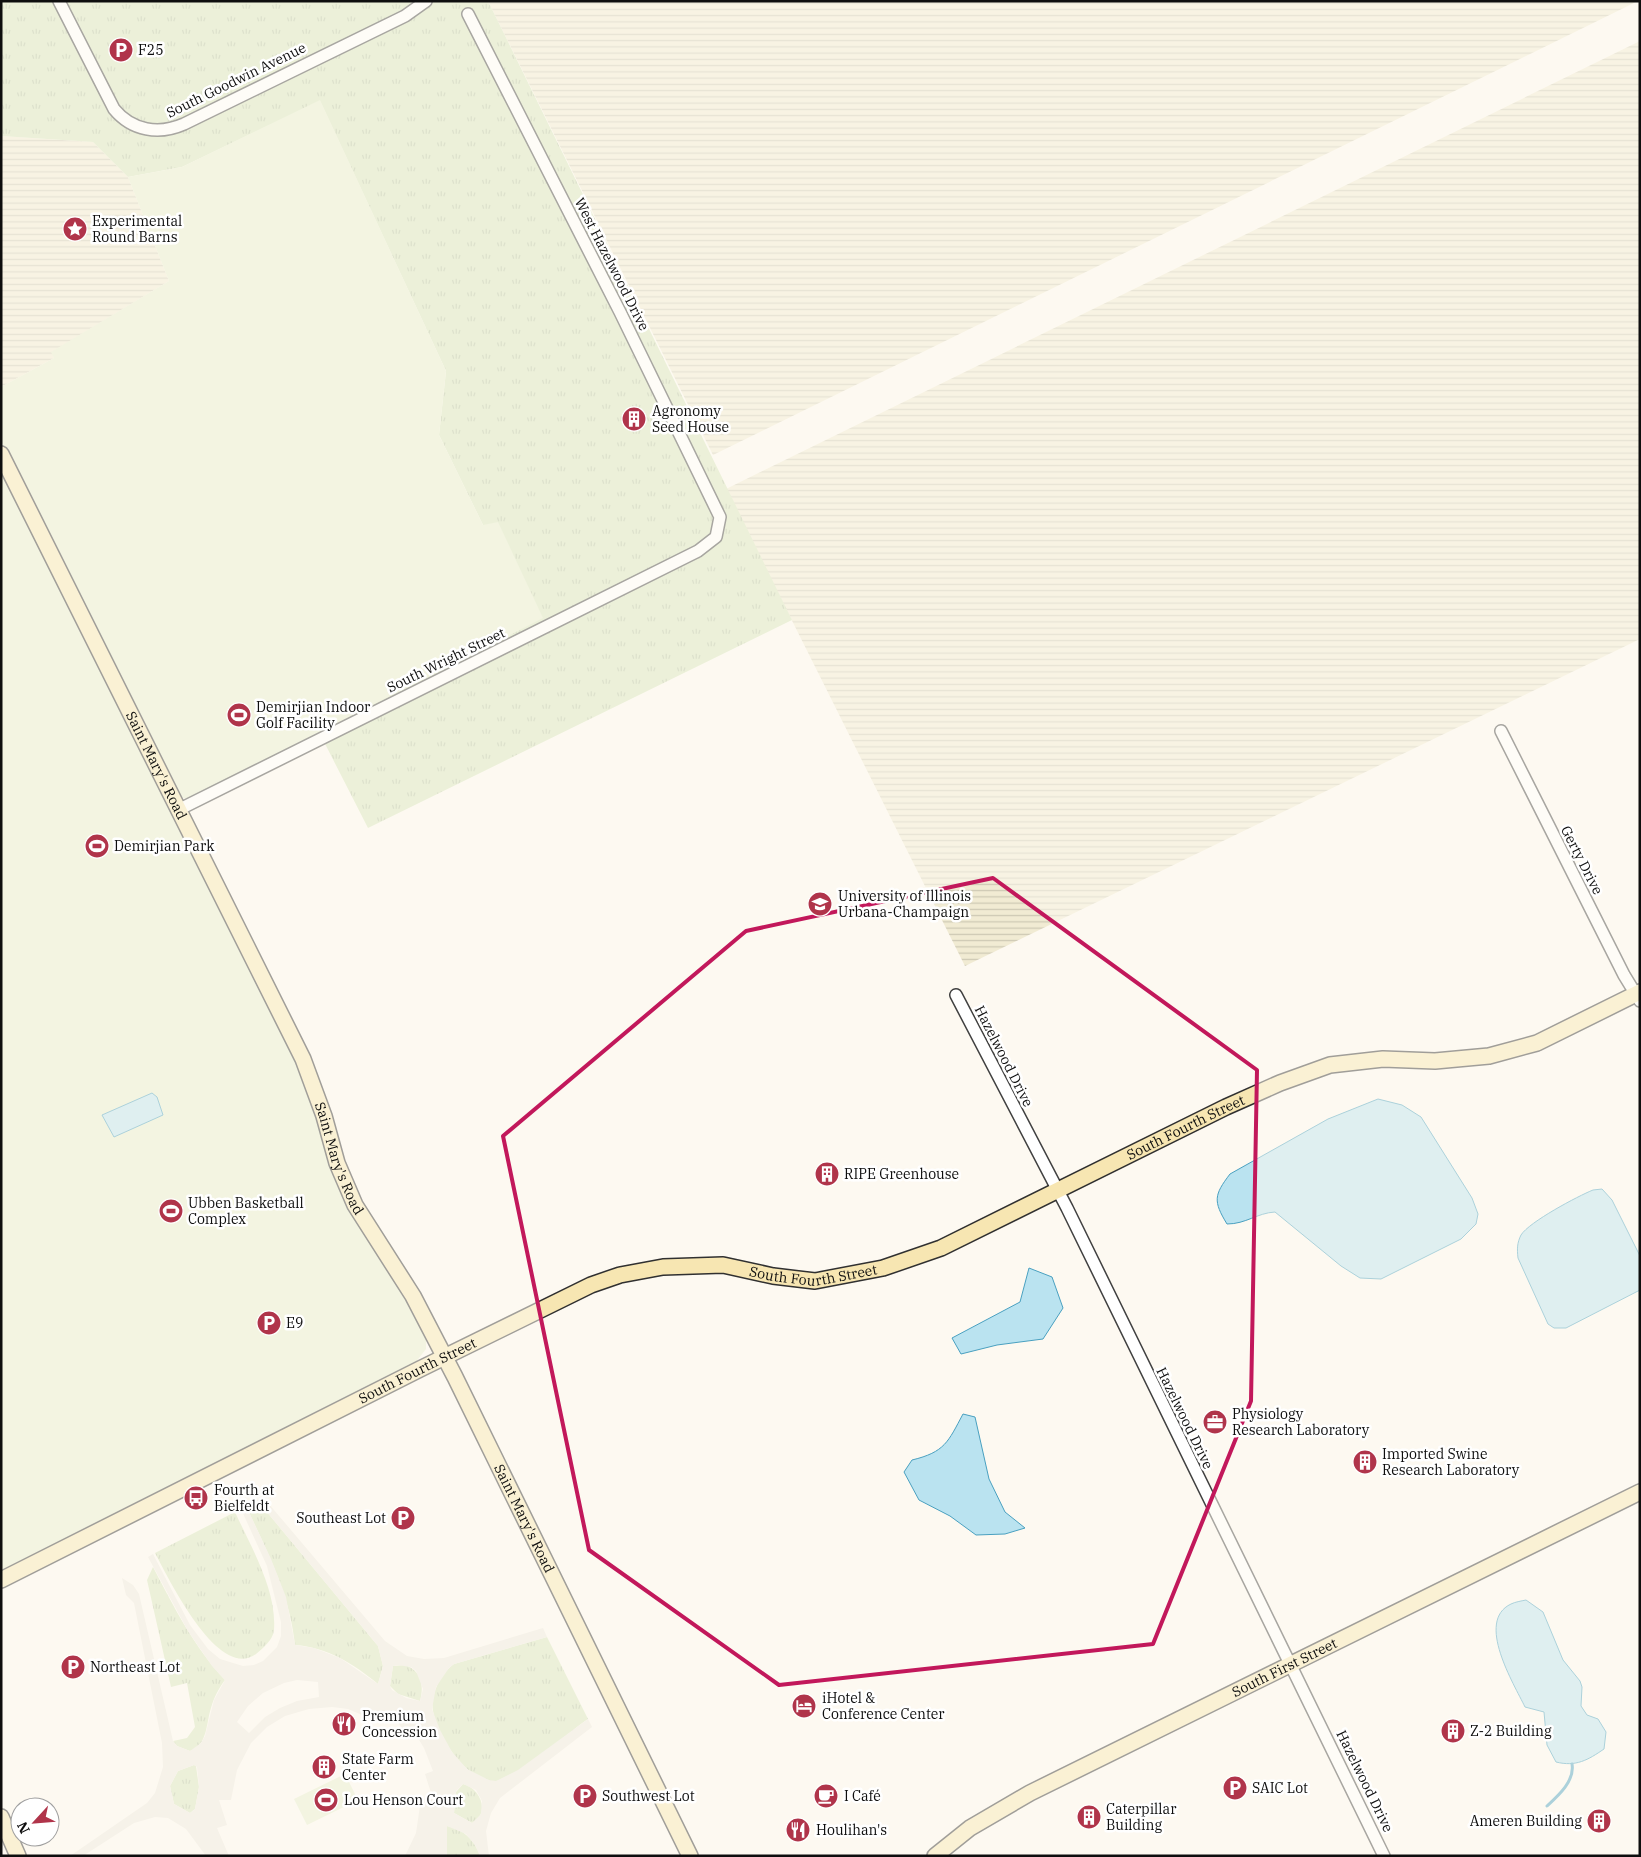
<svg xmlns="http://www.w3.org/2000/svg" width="1641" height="1857" viewBox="0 0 1641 1857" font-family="'IBM Plex Serif',serif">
  <defs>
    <pattern id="farmland-rules" width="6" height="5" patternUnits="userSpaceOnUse" patternTransform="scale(1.25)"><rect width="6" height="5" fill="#f1ebd3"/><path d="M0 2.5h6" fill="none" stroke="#cdc8b4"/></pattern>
    <pattern id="grass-tufts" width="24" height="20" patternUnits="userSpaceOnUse" patternTransform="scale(1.25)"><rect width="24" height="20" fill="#d7e5bd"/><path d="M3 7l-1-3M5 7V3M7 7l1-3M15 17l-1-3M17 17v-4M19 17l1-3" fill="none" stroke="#b7c3a1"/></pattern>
  </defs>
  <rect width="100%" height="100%" fill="#fdf9f1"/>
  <path fill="url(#farmland-rules)" d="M 488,1 L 1638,1 L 713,455 Z
    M 1640,41 L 1640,639 L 965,966 L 726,489 Z
    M 1,136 L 93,142 L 128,177 L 169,281 L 52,352 L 54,358 L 1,387 Z"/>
  <path fill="url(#grass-tufts)" d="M 1,1 L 488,1 L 792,620 L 368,828 L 319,732 L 483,525 L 439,435 L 446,371 L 320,101 L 182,167 L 128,177 L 93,142 L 1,136 Z
    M 257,1500 L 378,1646 L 383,1666 L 378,1684 C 354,1664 327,1647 295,1645 C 290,1595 267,1551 246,1506 Z
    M 235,1512 C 251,1547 277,1590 274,1630 C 273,1640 263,1648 256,1654 C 218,1682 168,1577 155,1553 Z
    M 153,1567 C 174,1607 194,1647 225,1680 C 219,1688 214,1697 211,1708 C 206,1723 208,1745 190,1751 L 177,1746 L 173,1741 L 187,1738 L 195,1727 L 187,1683 L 171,1687 L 147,1580 Z
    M 547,1637 L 588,1719 C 569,1732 516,1779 496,1781 C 467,1784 437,1735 433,1711 C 430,1695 441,1673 454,1664 Z
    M 405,1665 C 422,1671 424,1686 420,1701 L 398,1694 L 390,1686 L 393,1666 Z
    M 194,1765 L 196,1766 L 199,1787 L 195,1809 L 190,1813 L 174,1804 L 170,1786 L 178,1771 Z
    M 463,1784 C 480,1788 491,1813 472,1823 L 454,1813 L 456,1792 Z
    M 447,1826 C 463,1829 475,1840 480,1856 L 447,1856 Z"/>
  <path fill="#e6edce" d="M 320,100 L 446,371 L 439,435 L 483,525 L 498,522 L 543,618 L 189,799 L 183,798 L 178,793 L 1,441 L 1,387 L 54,358 L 51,352 L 169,281 L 128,177 L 182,167 Z
    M 1,464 L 262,986 L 426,1340 L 426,1349 L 415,1363 L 1,1571 Z
    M 345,1774 L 358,1800 L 307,1825 L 294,1799 Z"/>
  <path fill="#ede8e0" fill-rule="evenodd" d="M 263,1497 L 385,1641 L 407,1656 L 424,1659 L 444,1658 L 543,1628 L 547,1637 L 454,1664 L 449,1668 L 436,1687 L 432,1709 L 440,1730 L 452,1752 L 467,1769 L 489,1780 L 496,1781 L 518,1770 L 588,1719 L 592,1727 L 500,1798 L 491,1813 L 486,1831 L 489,1856 L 480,1856 L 475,1845 L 466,1834 L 447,1826 L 447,1856 L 405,1856 L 416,1833 L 421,1799 L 433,1799 L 425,1774 L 433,1771 L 424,1748 L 413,1730 L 407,1735 L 391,1713 L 384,1723 L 375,1716 L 374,1720 L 348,1709 L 332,1707 L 309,1709 L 285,1716 L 267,1727 L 251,1743 L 237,1770 L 231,1800 L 219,1800 L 227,1825 L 217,1828 L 229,1856 L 206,1856 L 186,1829 L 168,1818 L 155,1817 L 134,1823 L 83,1856 L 70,1856 L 147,1803 L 155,1793 L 163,1767 L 162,1743 L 134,1603 L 126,1595 L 122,1578 L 133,1585 L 139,1594 L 173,1741 L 177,1746 L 190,1751 L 201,1743 L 205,1736 L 214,1700 L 225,1680 L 212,1666 L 188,1631 L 148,1557 L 153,1554 L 190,1625 L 208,1649 L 220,1659 L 243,1666 L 254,1665 L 263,1661 L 277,1647 L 281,1636 L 281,1622 L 267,1566 L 241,1509 L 246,1506 L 271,1559 L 286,1597 L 295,1645 L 314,1648 L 340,1658 L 378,1684 L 383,1666 L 378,1646 L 257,1500 ZM 398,1665 L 411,1667 L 416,1671 L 423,1689 L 420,1701 L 406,1698 L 392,1690 L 390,1686 L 393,1666 ZM 297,1680 L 318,1682 L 319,1697 L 297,1701 L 280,1708 L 265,1717 L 249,1733 L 237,1722 L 248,1706 L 263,1693 L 284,1683 ZM 194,1765 L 197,1767 L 199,1787 L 195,1809 L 190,1813 L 174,1804 L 170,1786 L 178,1771 ZM 463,1784 L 476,1790 L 482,1801 L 481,1814 L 472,1823 L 454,1813 L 456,1791 Z"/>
  <path fill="#bae3f0" stroke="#49a0c0" d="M 152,1093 L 157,1097 L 163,1115 L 114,1137 L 102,1115 Z
    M 1378,1099 L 1402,1105 L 1421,1117 L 1472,1198 L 1478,1214 L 1476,1224 L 1461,1239 L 1381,1279 L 1360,1278 L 1341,1266 L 1275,1212 C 1257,1213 1246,1224 1227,1224 C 1213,1201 1214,1195 1230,1174 L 1328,1119 Z
    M 1593,1190 L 1602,1189 L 1612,1200 L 1640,1256 L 1640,1290 L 1566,1328 L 1554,1328 L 1548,1324 L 1518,1258 C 1517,1249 1517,1243 1521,1235 C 1529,1222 1578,1196 1593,1190 Z
    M 1029,1268 L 1052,1277 L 1063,1308 L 1043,1339 L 997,1345 L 961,1354 L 952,1338 L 1020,1302 Z
    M 963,1414 L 975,1417 L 989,1479 L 1005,1512 L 1025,1528 L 1005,1534 L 976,1535 L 950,1516 L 919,1500 L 904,1472 L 912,1460 C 945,1452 948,1442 963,1414 Z
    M 1526,1600 L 1543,1612 L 1563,1660 L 1580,1681 L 1582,1687 L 1581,1706 L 1587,1715 L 1598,1719 L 1606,1732 L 1604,1749 C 1588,1760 1576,1767 1556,1762 L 1547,1745 L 1544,1712 L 1525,1707 C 1514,1684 1475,1621 1511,1604 C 1515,1602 1521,1601 1526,1600 Z"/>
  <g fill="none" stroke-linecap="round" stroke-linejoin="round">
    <path stroke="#49a0c0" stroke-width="3" d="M 1547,1806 C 1558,1796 1575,1781 1572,1764"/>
    <defs>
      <path id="street" d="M 59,1 L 114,109 C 132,131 159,135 184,124 L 405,16 L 426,1
        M 1501,731 L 1624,975 L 1640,1001
        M 180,809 L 698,551 L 716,537 L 720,517 L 620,312 L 468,14
        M 956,995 L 1067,1208 L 1384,1856"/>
      <g id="secondary">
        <path id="s1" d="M 1,454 L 303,1059 L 324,1116 L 337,1163 L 355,1205 L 413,1296 L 455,1377 L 690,1856"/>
        <path id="s2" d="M 1,1580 L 420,1369 L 591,1285 L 620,1275 L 663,1267 L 723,1265 L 773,1276 L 815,1281 L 883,1268 L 941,1248 L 1226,1107 L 1280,1083 L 1330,1065 L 1383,1059 L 1435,1061 L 1489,1056 L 1537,1043 L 1640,992"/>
        <path d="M 1,1817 L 18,1856"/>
        <path id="s3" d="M 935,1856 L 970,1828 L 1030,1793 L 1640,1492"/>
      </g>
    </defs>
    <use href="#street" stroke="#414141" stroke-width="14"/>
    <use href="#secondary" stroke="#303030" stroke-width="18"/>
    <use href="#street" stroke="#fff" stroke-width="11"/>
    <use href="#secondary" stroke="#f7e6b2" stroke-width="15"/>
  </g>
  <path d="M0 0H1641V1857H0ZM 993,878 L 1257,1070 L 1251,1401 L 1153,1644 L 779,1685 L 589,1550 L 503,1136 L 746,931 Z" fill="#fdf9f1" fill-opacity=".55" fill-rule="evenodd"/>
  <path fill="none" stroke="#c2185b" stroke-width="4" stroke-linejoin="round" d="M 993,878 L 1257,1070 L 1251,1401 L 1153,1644 L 779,1685 L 589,1550 L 503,1136 L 746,931 Z"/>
  <defs>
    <symbol id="parking-disc" viewBox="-11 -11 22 22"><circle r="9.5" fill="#b0344a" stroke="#fff"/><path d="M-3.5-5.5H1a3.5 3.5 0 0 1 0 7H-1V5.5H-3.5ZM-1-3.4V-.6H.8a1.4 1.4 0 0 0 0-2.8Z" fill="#fff"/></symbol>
    <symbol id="sight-disc" viewBox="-11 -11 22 22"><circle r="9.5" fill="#b0344a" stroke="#fff"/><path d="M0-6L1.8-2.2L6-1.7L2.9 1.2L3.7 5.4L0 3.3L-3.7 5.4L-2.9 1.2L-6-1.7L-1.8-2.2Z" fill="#fff"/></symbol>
    <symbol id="building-disc" viewBox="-11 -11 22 22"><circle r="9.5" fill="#b0344a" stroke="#fff"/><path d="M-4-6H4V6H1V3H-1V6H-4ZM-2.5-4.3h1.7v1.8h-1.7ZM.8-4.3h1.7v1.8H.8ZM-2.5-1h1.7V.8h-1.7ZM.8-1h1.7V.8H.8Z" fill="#fff"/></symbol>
    <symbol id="stadium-disc" viewBox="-11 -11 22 22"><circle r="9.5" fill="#b0344a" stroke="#fff"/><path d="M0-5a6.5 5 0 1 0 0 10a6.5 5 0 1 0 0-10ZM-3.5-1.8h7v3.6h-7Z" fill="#fff"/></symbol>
    <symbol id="university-disc" viewBox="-11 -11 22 22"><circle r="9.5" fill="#b0344a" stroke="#fff"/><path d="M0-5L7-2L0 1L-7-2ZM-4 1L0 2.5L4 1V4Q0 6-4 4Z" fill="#fff"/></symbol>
    <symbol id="office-disc" viewBox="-11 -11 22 22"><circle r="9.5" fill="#b0344a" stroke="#fff"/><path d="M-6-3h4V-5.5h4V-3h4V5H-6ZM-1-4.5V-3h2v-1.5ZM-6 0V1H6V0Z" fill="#fff"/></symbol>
    <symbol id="bus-disc" viewBox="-11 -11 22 22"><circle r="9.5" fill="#b0344a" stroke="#fff"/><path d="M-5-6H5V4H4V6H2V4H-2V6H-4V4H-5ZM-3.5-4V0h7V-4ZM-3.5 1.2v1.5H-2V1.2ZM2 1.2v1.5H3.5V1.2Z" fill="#fff"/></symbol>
    <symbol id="hotel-disc" viewBox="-11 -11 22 22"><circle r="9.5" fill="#b0344a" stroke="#fff"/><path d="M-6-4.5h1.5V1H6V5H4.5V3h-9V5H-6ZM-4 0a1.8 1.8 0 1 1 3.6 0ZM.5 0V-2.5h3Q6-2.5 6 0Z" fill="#fff"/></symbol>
    <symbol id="restaurant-disc" viewBox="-11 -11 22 22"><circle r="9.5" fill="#b0344a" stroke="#fff"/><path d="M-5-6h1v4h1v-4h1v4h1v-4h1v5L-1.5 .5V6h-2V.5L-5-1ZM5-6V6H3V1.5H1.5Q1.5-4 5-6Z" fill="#fff"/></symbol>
    <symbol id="cafe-disc" viewBox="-11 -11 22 22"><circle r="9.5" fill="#b0344a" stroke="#fff"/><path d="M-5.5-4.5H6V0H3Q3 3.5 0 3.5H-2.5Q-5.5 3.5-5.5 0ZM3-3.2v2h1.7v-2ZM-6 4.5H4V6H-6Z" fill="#fff"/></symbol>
  </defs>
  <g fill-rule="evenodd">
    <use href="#parking-disc" x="107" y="36" width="28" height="28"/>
    <use href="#sight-disc" x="61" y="215" width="28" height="28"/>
    <use href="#building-disc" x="620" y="405" width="28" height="28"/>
    <use href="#stadium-disc" x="225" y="701" width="28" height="28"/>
    <use href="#stadium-disc" x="83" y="832" width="28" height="28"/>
    <use href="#university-disc" x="806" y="890" width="28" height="28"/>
    <use href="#building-disc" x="813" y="1160" width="28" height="28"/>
    <use href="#stadium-disc" x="157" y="1197" width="28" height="28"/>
    <use href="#parking-disc" x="255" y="1309" width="28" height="28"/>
    <use href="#office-disc" x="1201" y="1408" width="28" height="28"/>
    <use href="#building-disc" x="1351" y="1448" width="28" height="28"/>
    <use href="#bus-disc" x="182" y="1484" width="28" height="28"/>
    <use href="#parking-disc" x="389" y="1504" width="28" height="28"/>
    <use href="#parking-disc" x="59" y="1653" width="28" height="28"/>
    <use href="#hotel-disc" x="790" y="1692" width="28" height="28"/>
    <use href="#restaurant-disc" x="330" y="1710" width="28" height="28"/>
    <use href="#building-disc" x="1439" y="1717" width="28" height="28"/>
    <use href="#building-disc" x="310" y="1753" width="28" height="28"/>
    <use href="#parking-disc" x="1221" y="1774" width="28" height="28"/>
    <use href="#parking-disc" x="571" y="1782" width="28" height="28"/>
    <use href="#cafe-disc" x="812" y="1782" width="28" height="28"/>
    <use href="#stadium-disc" x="312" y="1786" width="28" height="28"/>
    <use href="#building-disc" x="1075" y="1803" width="28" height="28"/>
    <use href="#building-disc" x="1585" y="1807" width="28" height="28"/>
    <use href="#restaurant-disc" x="784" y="1816" width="28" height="28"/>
  </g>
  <g text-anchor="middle" stroke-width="5" stroke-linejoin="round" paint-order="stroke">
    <g font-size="14" fill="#0e0e0e" stroke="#fff" text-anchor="start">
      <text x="138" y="55">F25</text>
      <text x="92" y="226">Experimental<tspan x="92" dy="16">Round Barns</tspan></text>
      <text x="652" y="416">Agronomy<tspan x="652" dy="16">Seed House</tspan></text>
      <text x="256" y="712">Demirjian Indoor<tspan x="256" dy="16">Golf Facility</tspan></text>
      <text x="114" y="851">Demirjian Park</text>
      <text x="838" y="901">University of Illinois<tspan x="838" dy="16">Urbana-Champaign</tspan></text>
      <text x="844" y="1179">RIPE Greenhouse</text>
      <text x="188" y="1208">Ubben Basketball<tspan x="188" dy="16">Complex</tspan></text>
      <text x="286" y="1328">E9</text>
      <text x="1232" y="1419">Physiology<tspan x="1232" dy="16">Research Laboratory</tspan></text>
      <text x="1382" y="1459">Imported Swine<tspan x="1382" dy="16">Research Laboratory</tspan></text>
      <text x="214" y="1495">Fourth at<tspan x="214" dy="16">Bielfeldt</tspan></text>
      <text x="386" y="1523" text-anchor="end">Southeast Lot</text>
      <text x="90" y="1672">Northeast Lot</text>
      <text x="822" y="1703">iHotel &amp;<tspan x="822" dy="16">Conference Center</tspan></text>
      <text x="362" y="1721">Premium<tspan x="362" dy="16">Concession</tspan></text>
      <text x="1470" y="1736">Z-2 Building</text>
      <text x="342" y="1764">State Farm<tspan x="342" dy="16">Center</tspan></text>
      <text x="1252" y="1793">SAIC Lot</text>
      <text x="602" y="1801">Southwest Lot</text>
      <text x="844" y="1801">I Café</text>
      <text x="344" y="1805">Lou Henson Court</text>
      <text x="1106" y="1814">Caterpillar<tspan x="1106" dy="16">Building</tspan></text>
      <text x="1582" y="1826" text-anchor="end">Ameren Building</text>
      <text x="816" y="1835">Houlihan's</text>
    </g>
    <g font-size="14" fill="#0e0e0e" stroke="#fff">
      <text transform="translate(236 80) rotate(-26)" y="5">South Goodwin Avenue</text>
      <text transform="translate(612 264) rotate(63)" y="5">West Hazelwood Drive</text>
      <text transform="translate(446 660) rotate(-26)" y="5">South Wright Street</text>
      <text dy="5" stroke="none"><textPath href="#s1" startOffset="348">Saint Mary's Road</textPath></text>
      <text transform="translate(1582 860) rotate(63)" y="5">Gerty Drive</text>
      <text transform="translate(1004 1056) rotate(63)" y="5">Hazelwood Drive</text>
      <text dy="5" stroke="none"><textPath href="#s2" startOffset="1291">South Fourth Street</textPath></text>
      <text dy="5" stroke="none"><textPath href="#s1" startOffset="782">Saint Mary's Road</textPath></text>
      <text dy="5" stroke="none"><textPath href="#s2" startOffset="886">South Fourth Street</textPath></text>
      <text dy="5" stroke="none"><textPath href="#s2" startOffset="466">South Fourth Street</textPath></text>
      <text transform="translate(1185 1418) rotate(64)" y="5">Hazelwood Drive</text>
      <text dy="5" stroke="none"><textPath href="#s1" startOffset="1188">Saint Mary's Road</textPath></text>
      <text dy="5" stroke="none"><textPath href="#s3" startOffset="398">South First Street</textPath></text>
      <text transform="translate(1365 1781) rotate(64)" y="5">Hazelwood Drive</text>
    </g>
  </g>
  <rect width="1641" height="1857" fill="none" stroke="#0e0e0e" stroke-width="5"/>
  <g transform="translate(35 1822) rotate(244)"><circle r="24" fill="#ffffff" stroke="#9f9f9f"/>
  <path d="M0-4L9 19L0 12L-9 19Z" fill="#b0344a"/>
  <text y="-8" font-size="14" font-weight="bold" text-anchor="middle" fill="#0e0e0e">N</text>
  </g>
</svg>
